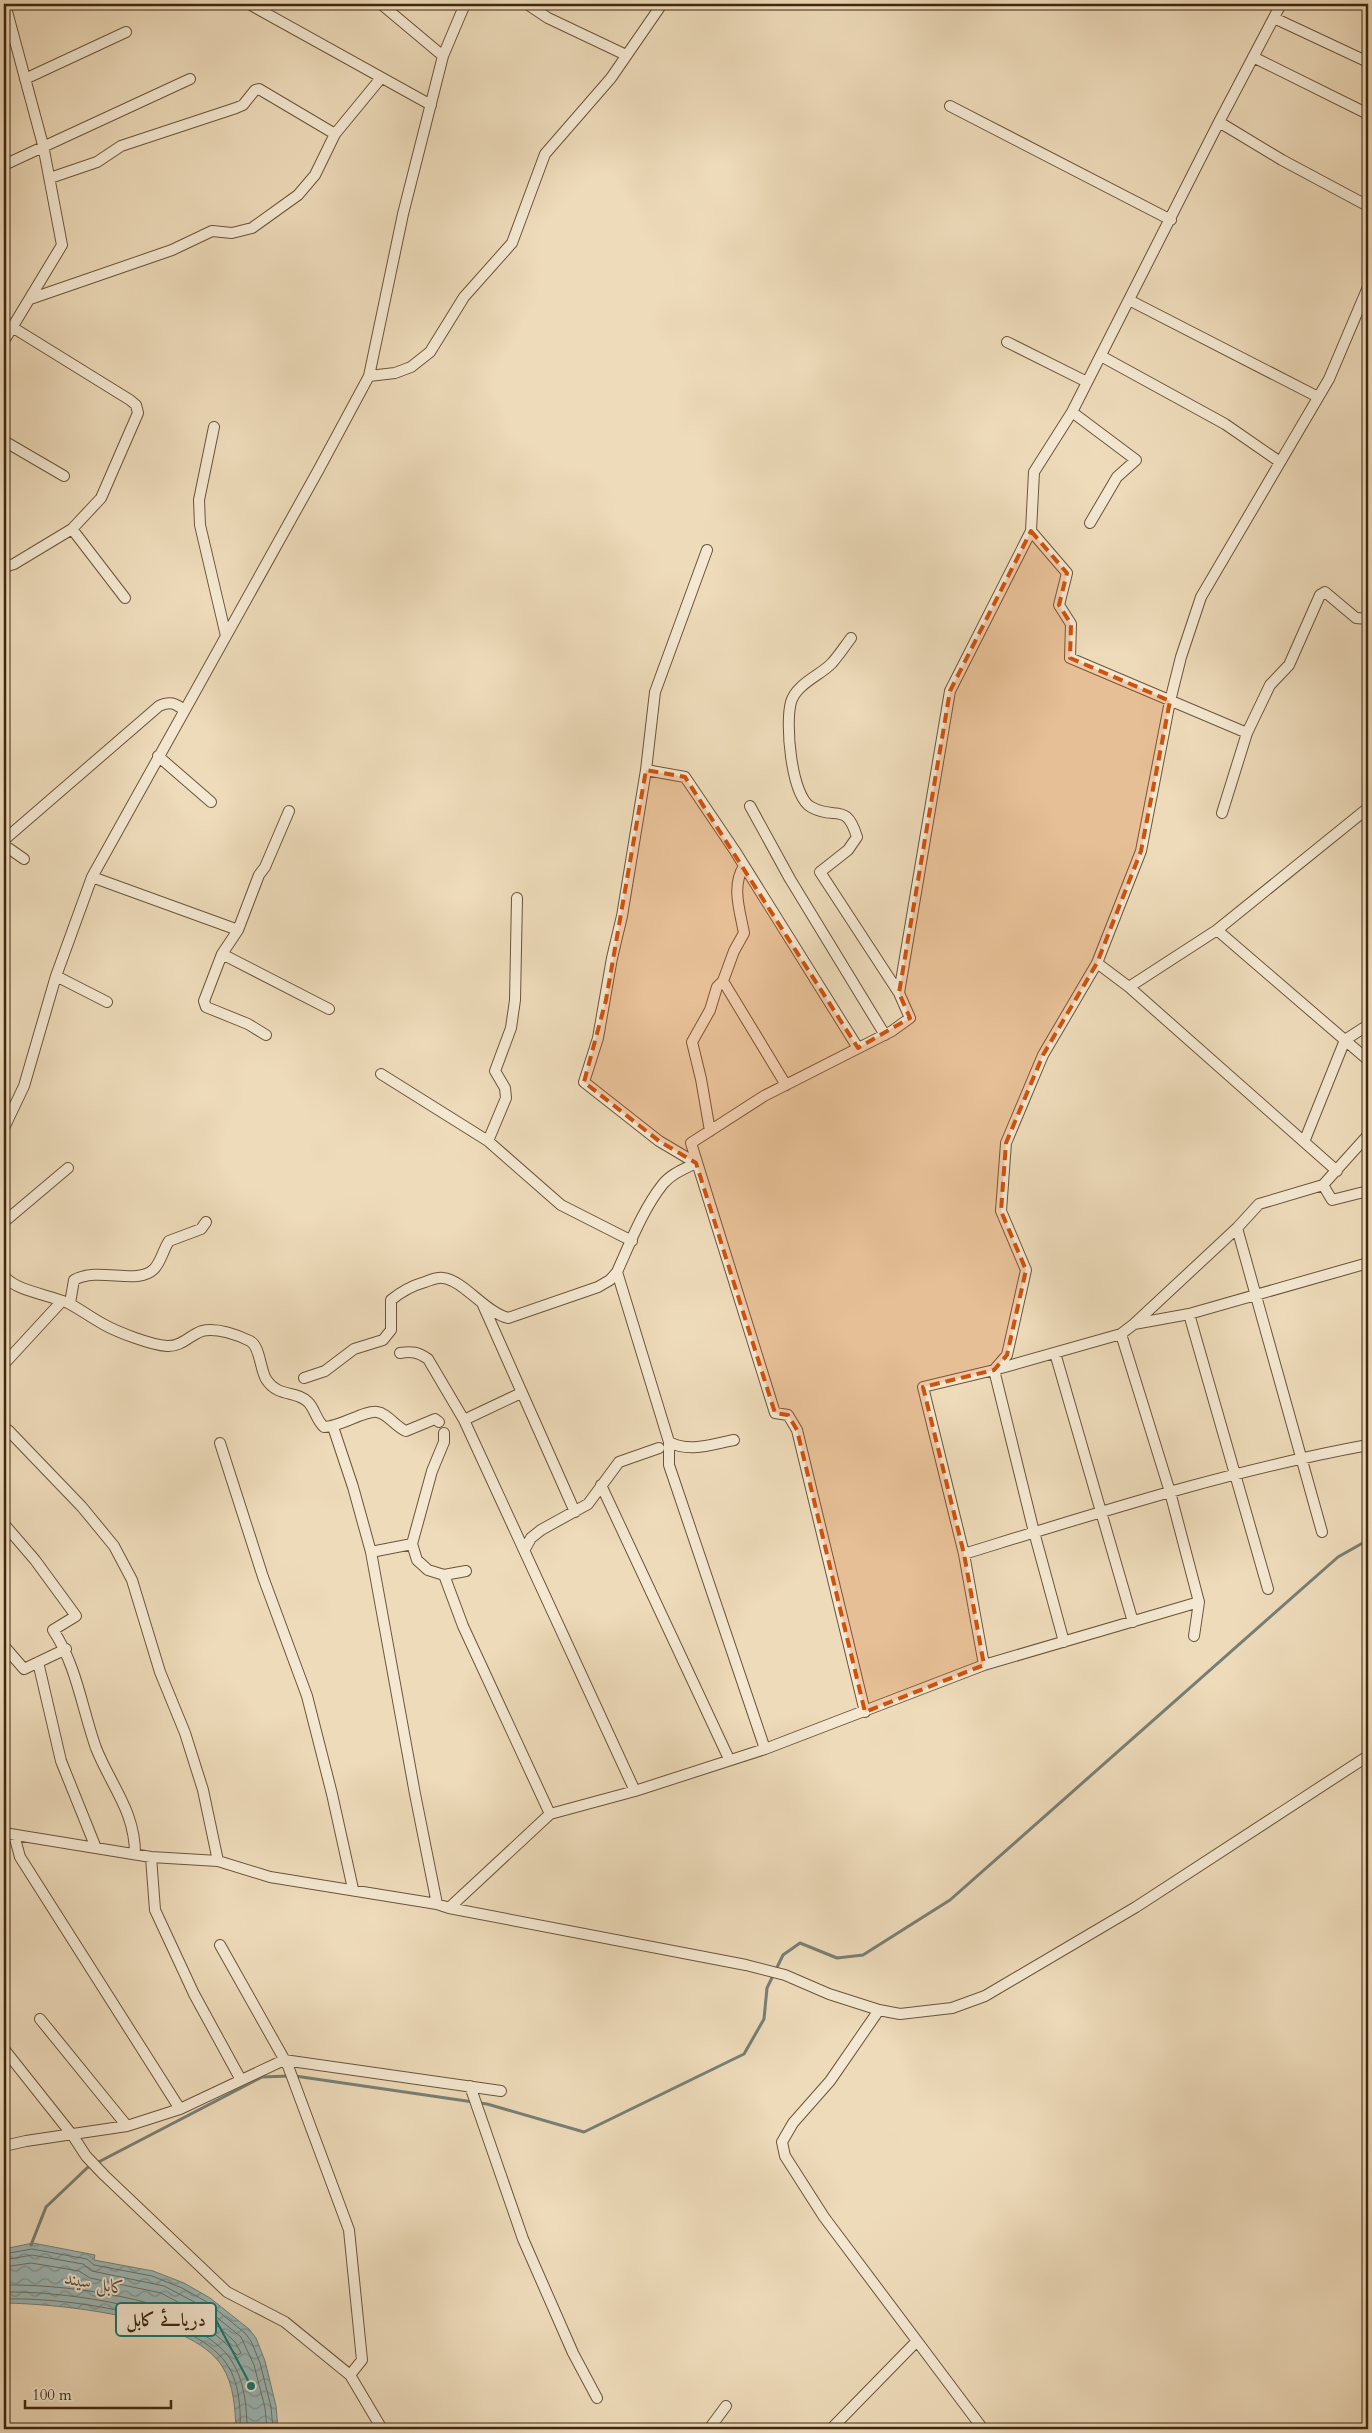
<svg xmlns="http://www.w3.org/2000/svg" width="1372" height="2433" viewBox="0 0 1372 2433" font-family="Cardo,Amiri,serif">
  <defs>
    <pattern id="water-waves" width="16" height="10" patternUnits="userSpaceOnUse" patternTransform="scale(1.25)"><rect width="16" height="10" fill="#9cb9b9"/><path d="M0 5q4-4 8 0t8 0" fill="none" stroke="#819695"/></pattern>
  </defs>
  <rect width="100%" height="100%" fill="#eedbba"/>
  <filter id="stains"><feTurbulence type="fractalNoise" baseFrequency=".004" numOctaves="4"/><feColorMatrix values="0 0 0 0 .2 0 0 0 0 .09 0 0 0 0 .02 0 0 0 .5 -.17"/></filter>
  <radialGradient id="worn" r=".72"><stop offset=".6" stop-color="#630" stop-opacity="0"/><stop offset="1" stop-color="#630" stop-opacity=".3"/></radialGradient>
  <path fill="url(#water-waves)" stroke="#777f75" d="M 33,2243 L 95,2255 L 94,2260 L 153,2271 L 184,2283 L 210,2298 L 249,2329 L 256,2338 L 265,2361 L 276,2406 L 278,2429 L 236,2429 C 235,2408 234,2385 222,2366 C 190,2316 59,2304 4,2303 L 4,2249 Z"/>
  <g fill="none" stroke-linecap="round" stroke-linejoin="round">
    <path stroke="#6e7064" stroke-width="1" d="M 4,2254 L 32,2249 L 87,2259 L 94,2265 L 152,2276 L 182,2288 L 207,2302 L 245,2333 L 251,2341 L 260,2363 L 271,2407 L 273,2429
      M 4,2260 L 32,2255 L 83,2264 L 92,2271 L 164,2286 L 204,2307 L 241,2337 L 254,2365 L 265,2408 L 267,2429
      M 4,2267 L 31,2263 L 79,2271 L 90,2278 L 161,2293 L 200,2314 L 220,2328 L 235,2342 L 241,2353 L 237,2355 C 227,2344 217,2335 205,2327 C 159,2296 59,2284 4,2285
      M 4,2292 C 63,2291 196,2307 231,2360 C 244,2379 247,2406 247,2429
      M 4,2299 C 61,2297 191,2313 226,2363 C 239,2381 241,2408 240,2429"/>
    <path stroke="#777f75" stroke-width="3" d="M 295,2076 L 487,2104 L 584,2132 L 744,2054 L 764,2019 L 767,1988 L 783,1955 L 800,1943 L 837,1958 L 863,1955 L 950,1900 L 1338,1557 L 1368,1540
      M 31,2245 L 46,2207 L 87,2168 L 262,2077 L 289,2076"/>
    <defs>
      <path id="minor" d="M 249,4 L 431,105
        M 381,4 L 443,56
        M 527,4 L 548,18 L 626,55
        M 1366,4 L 1368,5
        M 1274,18 L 1368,62
        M 1253,57 L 1368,114
        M 25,79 L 126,32
        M 950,106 L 1171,220
        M 1219,122 L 1282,160 L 1368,206
        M 4,165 L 190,79
        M 50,178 L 97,162 L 121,146 L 236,108 L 243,105 L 255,90 L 259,89 L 335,134
        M 30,299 L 172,250 L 212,231 L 232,233 L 252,228 L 298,195 L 315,175 L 335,134 L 381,78
        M 1129,300 L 1318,397
        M 4,341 L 62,245 L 43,145 L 5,4
        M 1007,342 L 1087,382
        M 1101,356 L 1225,424 L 1280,462
        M 369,376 L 395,373 L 411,367 L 430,352 L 464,297 L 512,243 L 545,154 L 611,78 L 662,4
        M 1072,412 L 1136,460 L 1117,477 L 1090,523
        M 214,427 L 199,500 L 200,525 L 226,636
        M 4,441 L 64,476
        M 72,529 L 125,598
        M 4,567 L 14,564 L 72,529 L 101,498 L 138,413 L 136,405 L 130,400 L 12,327
        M 851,638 C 845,646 839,655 832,663 C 821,675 796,684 791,702 C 785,723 791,796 811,807 C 836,821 846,801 857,837 L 848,850 L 820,872 L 899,993
        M 1247,733 L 1070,658 L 1071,624 L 1059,605 L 1067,573 L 1031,531 L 1034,472 L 1072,412 L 1219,122 L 1281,4
        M 158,756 L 211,802
        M 646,770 L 685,777 L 735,851 L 858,1048
        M 750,806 L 790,879 L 885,1035
        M 1222,813 L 1247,733 L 1270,685 L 1289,665 L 1320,595 L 1325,592 L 1356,618 L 1368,619
        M 4,840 L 159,706 C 170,701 175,703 184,710
        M 4,845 L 24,859
        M 92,877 L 238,930
        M 1217,930 L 1368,1060
        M 222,954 L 329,1009
        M 1097,963 L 1129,987 L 1337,1171
        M 56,976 L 107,1002
        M 723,981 L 786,1085
        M 1129,987 L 1217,930 L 1368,808
        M 266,1035 L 248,1024 L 206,1007 L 204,1001 L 222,954 L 238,930 L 259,875 L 265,867 L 289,811
        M 381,1074 L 488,1141 L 561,1205 L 632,1241
        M 4,1128 L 24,1086 L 56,976 L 92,877 L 319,469 L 369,376 L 403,214 L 443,56 L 465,4
        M 710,1131 L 701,1079 L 692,1042 L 710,1010 L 717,987 L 723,981 L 734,951 L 744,933 C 740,911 731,886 744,866
        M 488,1141 L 506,1098 L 505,1088 L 495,1071 L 511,1028 L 515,1000 L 517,898
        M 1304,1142 L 1345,1040 L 1368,1025
        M 696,1163 L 659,1141 L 584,1082 L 598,1038 L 612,958 L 622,916 L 646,770 L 655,692 L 707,550
        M 1323,1185 L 1368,1135
        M 4,1222 L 68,1168
        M 1237,1228 L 1322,1532
        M 617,1272 L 669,1442 L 669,1465 L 765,1749
        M 4,1276 C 17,1292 52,1295 70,1304 C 81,1310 92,1318 103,1324 C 117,1332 151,1345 167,1346 C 181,1347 190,1335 202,1331 C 216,1327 238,1335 250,1341 C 260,1346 260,1369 266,1379 C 278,1398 296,1390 308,1402 C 315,1409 316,1420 324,1427 C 340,1427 365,1410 377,1412 C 387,1413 396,1427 406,1431 L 435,1419 L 439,1422
        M 70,1303 L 74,1280 C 99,1266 137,1286 154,1269 C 161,1262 163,1250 169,1241 L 201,1229 L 206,1222
        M 483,1305 L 575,1512
        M 1189,1314 L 1268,1589
        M 1134,1324 L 1237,1228 L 1259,1204 L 1323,1185 L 1332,1200 L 1368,1191
        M 1121,1334 L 1170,1492 L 1199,1602 L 1194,1636
        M 400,1353 C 412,1351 418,1352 428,1359 L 464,1420 L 635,1791
        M 1055,1353 L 1133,1622
        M 4,1364 L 62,1301
        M 304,1378 L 325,1371 L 354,1349 L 383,1340 L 391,1330 L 391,1300 C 402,1291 411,1286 425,1282 C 431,1280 437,1277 443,1278 C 463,1280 485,1312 508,1318 L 598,1287 L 610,1280 L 617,1272 C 630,1243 643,1209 663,1184 C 671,1174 684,1169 696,1163
        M 464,1420 L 521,1393
        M 333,1427 L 353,1487 L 371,1552 L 415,1794 L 437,1904
        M 8,1430 L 82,1507 L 114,1546 L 132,1580 L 160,1672 L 185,1733 L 203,1790 L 218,1861
        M 444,1433 L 444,1442 L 432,1471 L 412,1544 L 417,1560 L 428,1570 L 444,1575 L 466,1571
        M 669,1442 C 690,1453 712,1444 734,1440
        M 220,1443 L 263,1577 L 307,1696 L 332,1794 L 353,1889
        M 601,1485 L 729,1759
        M 4,1524 L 35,1560 L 76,1616 L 53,1630 C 77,1666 82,1709 96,1748 C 111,1786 135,1811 135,1854
        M 525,1549 L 531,1538 L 541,1530 L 588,1504 L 619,1462 L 659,1448
        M 371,1552 L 412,1544
        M 964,1554 C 1097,1513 1231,1470 1368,1445
        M 444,1575 L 463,1626 L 550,1814
        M 1064,1642 L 1034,1532 L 994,1370 L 1007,1355 L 1026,1270 L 1001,1211 L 1006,1143 L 1043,1055 L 1097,963 L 1141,851 L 1170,701 L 1181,657 L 1201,597 L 1329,379 L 1368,287
        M 4,1646 L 24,1669 L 66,1649
        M 38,1662 L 61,1761 L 96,1848
        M 984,1665 L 964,1554 L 923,1387 L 994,1370 L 1121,1334 L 1134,1324 L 1189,1314 L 1368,1263
        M 865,1712 L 797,1430 L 788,1415 L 775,1413 L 691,1143 L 764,1096 L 892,1031 L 910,1018 L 899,993 L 950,691 L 1031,531
        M 4,1833 L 151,1857 L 218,1861 L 270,1877 L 437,1904 L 449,1908 L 746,1965 L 785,1975 L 829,1994 L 879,2010 L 900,2014 L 952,2008 L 985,1996 L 1136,1907 L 1368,1756
        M 14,1835 L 20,1857 L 180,2109
        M 151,1857 L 155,1910 L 194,1994 L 241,2080
        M 449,1908 L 550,1814 L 635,1791 L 765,1749 L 984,1665 L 1199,1602
        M 220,1945 L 288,2066 L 349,2230 L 362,2360 L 350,2375
        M 879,2010 L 830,2081 L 793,2123 L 782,2142 L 785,2156 L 824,2217 L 983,2429
        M 40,2019 L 127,2126
        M 4,2049 L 73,2136 L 86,2156 L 104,2175 L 227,2292 L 285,2322 L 350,2375 L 382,2429
        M 470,2086 L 523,2239 L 573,2353 L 597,2398
        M 4,2146 L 26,2141 L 127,2126 L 180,2109 L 284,2060 L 501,2091
        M 709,2429 L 726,2406
        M 831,2429 L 917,2341"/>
    </defs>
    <use href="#minor" stroke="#6b5439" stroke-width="12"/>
    <use href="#minor" stroke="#f4e8d2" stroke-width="10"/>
  </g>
  <path fill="#cf520c" fill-opacity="0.2" stroke="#cf520c" stroke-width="4" stroke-dasharray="10 6" stroke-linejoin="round" d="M 1031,531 L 1067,573 L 1059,605 L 1071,624 L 1070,658 L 1170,701 L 1141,851 L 1097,963 L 1043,1055 L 1006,1143 L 1001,1211 L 1026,1270 L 1007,1355 L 994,1370 L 923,1387 L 964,1554 L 984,1665 L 865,1712 L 797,1430 L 788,1415 L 775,1413 L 696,1163 L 659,1141 L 584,1082 L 606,1000 L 646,770 L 685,777 L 858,1048 L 910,1018 L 899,993 L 950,691 Z"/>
  <g text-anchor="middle" stroke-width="4" stroke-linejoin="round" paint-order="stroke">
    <g font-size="18" font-style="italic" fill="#564c39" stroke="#f4e8d2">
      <text transform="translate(95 2283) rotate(10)" y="6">کابل سيند</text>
    </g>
  </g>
  <path fill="none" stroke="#0f766e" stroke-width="2" d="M251 2386L216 2320"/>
  <circle fill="#0f766e" stroke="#f4e8d2" stroke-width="2" cx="251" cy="2386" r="5"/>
  <rect fill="#f4e8d2" stroke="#0f766e" stroke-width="2" x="116" y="2303" width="100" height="33" rx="5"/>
  <g font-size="18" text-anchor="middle" font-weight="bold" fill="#3f270e">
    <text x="166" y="2326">دریائے کابل</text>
  </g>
  <rect width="1372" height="2433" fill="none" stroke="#eedbba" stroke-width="20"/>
  <rect x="5" y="5" width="1362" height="2423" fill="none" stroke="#3f270e" stroke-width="2.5"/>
  <rect x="10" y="10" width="1352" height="2413" fill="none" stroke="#3f270e"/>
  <path d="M25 2400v8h146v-8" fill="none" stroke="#3f270e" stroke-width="2.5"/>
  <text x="32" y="2400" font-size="15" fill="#3f270e" stroke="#f4e8d2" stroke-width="4" paint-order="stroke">100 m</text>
  <rect width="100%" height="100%" filter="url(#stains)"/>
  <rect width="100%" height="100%" fill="url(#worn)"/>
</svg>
